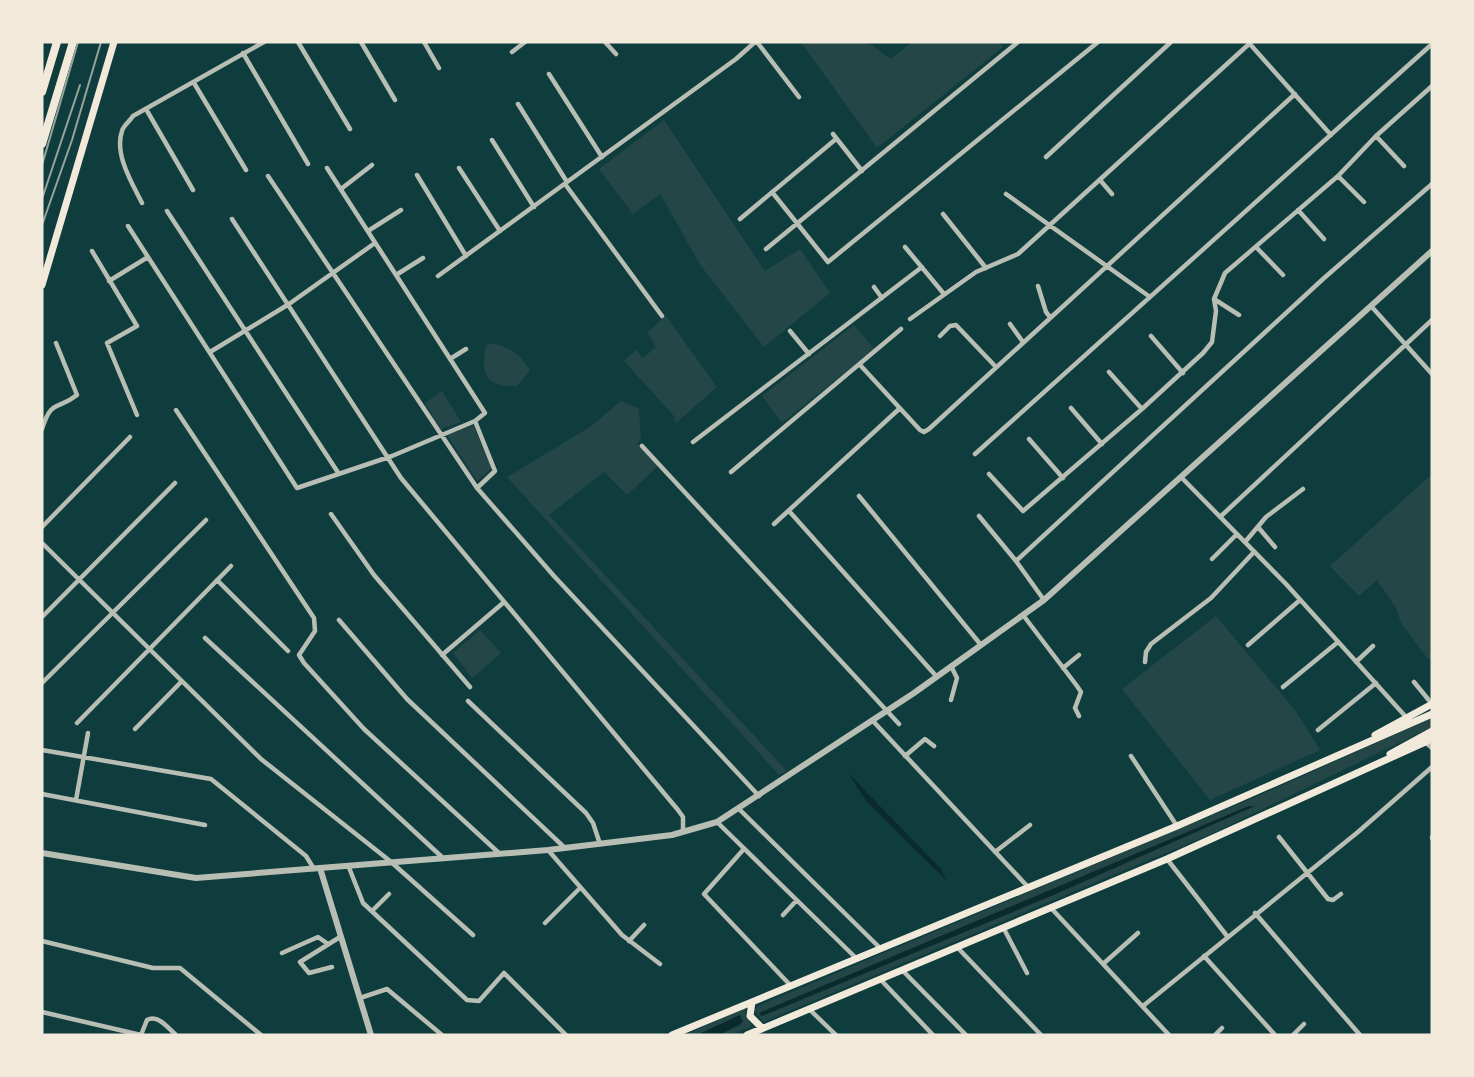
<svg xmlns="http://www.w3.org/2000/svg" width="1474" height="1077" viewBox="0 0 1474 1077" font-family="Helvetica,sans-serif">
  <rect width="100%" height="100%" fill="#0f3d3e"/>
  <path fill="#244646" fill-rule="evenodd" d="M 801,42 L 867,42 L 891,59 L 912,42 L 999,42 L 1003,47 L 877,148 Z
    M 664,120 L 765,271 L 800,249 L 830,293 L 764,347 L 701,266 L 660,194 L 633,214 L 599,169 Z
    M 666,316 L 717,387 L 676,423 L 674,416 L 624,361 L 636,350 L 643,358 L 656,347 L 647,332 Z
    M 854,325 L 874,349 L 782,423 L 762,396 Z
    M 487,343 C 507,345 520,353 530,371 L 517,386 C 485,388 479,372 487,343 Z
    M 442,391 L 461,422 L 441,429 L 425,403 Z
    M 621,401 L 639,409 L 641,439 L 637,443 L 658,466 L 627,495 L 604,472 L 549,515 L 787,771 L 779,775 L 507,477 L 590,427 Z
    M 473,425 L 492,468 L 477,481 L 447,435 Z
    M 1432,474 L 1432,659 L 1428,659 L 1401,623 L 1396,608 L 1377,580 L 1359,596 L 1330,566 Z
    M 1216,616 L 1295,710 L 1320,750 L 1210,800 L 1122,689 Z
    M 480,630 L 501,653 L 472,678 L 453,653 Z
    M 1432,718 L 1432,727 L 1211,834 L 763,1022 L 755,1010 L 760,1005 L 1258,796 ZM 1249,806 L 1253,806 L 1051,896 L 762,1016 L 759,1013 Z
    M 745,1008 L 745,1014 L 752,1026 L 730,1035 L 719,1035 L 741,1025 L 740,1015 L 697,1035 L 685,1035 Z"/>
  <path fill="#0a2a2b" d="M 848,773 L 941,869 L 946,880 L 867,802 Z
    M 1249,806 L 1255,806 L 1051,896 L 762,1016 L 759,1013 Z
    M 740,1015 L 743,1022 L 719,1035 L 697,1035 Z"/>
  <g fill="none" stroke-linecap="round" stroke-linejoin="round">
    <path stroke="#b8beb3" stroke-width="4.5" d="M 298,42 L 350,129
      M 361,42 L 395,100
      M 424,42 L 439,68
      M 605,42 L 616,54
      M 757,42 L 799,97
      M 1249,43 L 1331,135
      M 512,52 L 525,42
      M 243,53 L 308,164
      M 549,74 L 602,157
      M 194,83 L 246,170
      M 518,104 L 567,182
      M 146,109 L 193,190
      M 833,134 L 862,171
      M 1376,136 L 1404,166
      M 492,140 L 534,207
      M 1046,157 L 1171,42
      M 459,168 L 500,231
      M 417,175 L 466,256
      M 268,176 L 477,488 L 554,576 L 759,796
      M 1338,176 L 1364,202
      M 1100,180 L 1112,194
      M 565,184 L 662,316
      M 341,189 L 372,165
      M 772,192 L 828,262 L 1098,42
      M 1006,194 L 1150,297
      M 142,203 C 132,183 114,154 122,131 C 123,126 130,121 133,116 L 264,42
      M 1298,210 L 1324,239
      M 167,211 L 339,474
      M 943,214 L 986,268
      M 232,219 L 401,478 L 678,810 L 683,817 L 683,832
      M 740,219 L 836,139
      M 128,226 L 297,488 L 392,456 L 475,421 L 485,413 L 327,168
      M 368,231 L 401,210
      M 905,247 L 944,294
      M 1256,247 L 1283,275
      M 766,249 L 1018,42
      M 92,251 L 137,326 L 107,343 L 137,415
      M 396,275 L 423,258
      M 438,276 L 736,59 L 755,42
      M 109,281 L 148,257
      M 1038,286 L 1046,312 L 1050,317
      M 874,287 L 882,298
      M 1214,299 L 1239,315
      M 1371,306 L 1432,374
      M 910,319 L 976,272 L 1018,254 L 1249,44
      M 1010,324 L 1023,342
      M 790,331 L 809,354
      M 940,336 L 950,326 L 956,325 L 996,367
      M 1151,336 L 1183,373
      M 210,352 L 289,304 L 375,243
      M 450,359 L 466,349
      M 861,366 L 920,430 L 924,432 L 929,429 L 1295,94
      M 1109,372 L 1142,409
      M 1071,408 L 1102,444
      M 176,410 L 314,618 L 315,631 L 299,655 L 304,663 L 364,729 L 500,854
      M 475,421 L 495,471 L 477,488
      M 42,429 C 52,398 57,411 77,395 L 56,343
      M 1029,439 L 1063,478
      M 693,442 L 922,267
      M 642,446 L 899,724
      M 975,454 L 1432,44
      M 731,472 L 901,329
      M 989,474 L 1023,511 L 1142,409 L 1203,353 L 1212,342 L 1216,311 L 1214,299 L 1225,273 L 1338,176 L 1376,136 L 1432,86
      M 1181,477 L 1286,584 L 1406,717
      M 859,496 L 981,645
      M 789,511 L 937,677
      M 331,514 L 374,575 L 470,687
      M 979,516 L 1016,561
      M 1220,517 L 1432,320
      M 774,524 L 899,409
      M 42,527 L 130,437
      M 1258,527 L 1275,547
      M 1245,542 L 1266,517 L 1303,489
      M 42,543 L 261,759 L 390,861 L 473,935
      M 1212,559 L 1237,534
      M 217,580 L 288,651
      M 1044,600 L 1016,561 L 1323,279 L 1432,184
      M 1023,615 L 1077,686 L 1081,692 L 1075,708 L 1079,716
      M 42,617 L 175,483
      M 339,620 L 407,699 L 565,848
      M 205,638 L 443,858
      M 1248,645 L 1300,600
      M 442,655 L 503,603
      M 1145,662 L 1146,652 L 1151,644 L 1211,598 L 1254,552
      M 1356,662 L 1373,646
      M 1063,668 L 1079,655
      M 1414,682 L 1432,704
      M 42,683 L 206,520
      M 1283,687 L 1338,642
      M 951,700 L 957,678 L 951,666
      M 468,701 L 586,813 L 593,823 L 600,844
      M 872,720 L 1029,888
      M 77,723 L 231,566
      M 135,729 L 181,682
      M 1318,730 L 1376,683
      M 1425,742 L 1432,748
      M 42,750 L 211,779 L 306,856 L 314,869
      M 905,756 L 925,739 L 934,746
      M 1131,756 L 1177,826
      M 42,794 L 205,825
      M 76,800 L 88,733
      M 738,808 L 881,949
      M 717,822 L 857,959
      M 1279,837 L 1328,899 L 1333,900 L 1341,894
      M 1432,838 L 1432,837
      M 548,850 L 622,935 L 660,964
      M 743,850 L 704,894 L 791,986
      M 995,852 L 1030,825
      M 1167,859 L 1227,936
      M 348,865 L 363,903 L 467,1000 L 479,1001 L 504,973 L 566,1035
      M 1051,908 L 1169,1035
      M 372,911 L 389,894
      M 1255,913 L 1360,1035
      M 783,915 L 796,901
      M 545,923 L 580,888
      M 1003,927 L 1027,973
      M 42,941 L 153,968 L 180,968 L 261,1035
      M 629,941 L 644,925
      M 957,947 L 1041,1035
      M 282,953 L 318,937 L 328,944
      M 1204,956 L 1275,1035
      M 1103,964 L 1138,933
      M 332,967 L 309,973 L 300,962 L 340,937
      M 902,970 L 966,1035
      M 880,979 L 933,1035
      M 360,998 L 387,989 L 442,1035
      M 1143,1006 L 1358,832 L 1432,767
      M 809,1009 L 836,1035
      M 42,1012 L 141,1035
      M 141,1035 L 147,1020 C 158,1014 168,1028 176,1035
      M 1215,1035 L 1222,1028
      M 1293,1035 L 1304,1024"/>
    <path stroke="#b8beb3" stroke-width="6" d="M 42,853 L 196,878 L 320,868 L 371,1035
      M 320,868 L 548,850 L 672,835 L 717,822 L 914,693 L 1044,600 L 1432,251"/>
    <path stroke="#f1e9da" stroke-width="7" d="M 42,285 L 114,42
      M 1375,735 L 1432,704
      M 1390,754 L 1432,731
      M 752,1002 L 750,1016 L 762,1028
      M 672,1035 L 1177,826 L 1432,714
      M 747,1035 L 1167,859 L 1432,739"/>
    <path stroke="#f1e9da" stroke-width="8" d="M 42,92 L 57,42
      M 42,144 L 73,42"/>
    <path stroke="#97a49c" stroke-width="2" d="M 42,165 L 78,42
      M 42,199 L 80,85
      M 42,225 L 72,140 L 101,42"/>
  </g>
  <rect width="1474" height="1077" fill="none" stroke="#f1e9da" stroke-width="87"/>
</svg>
